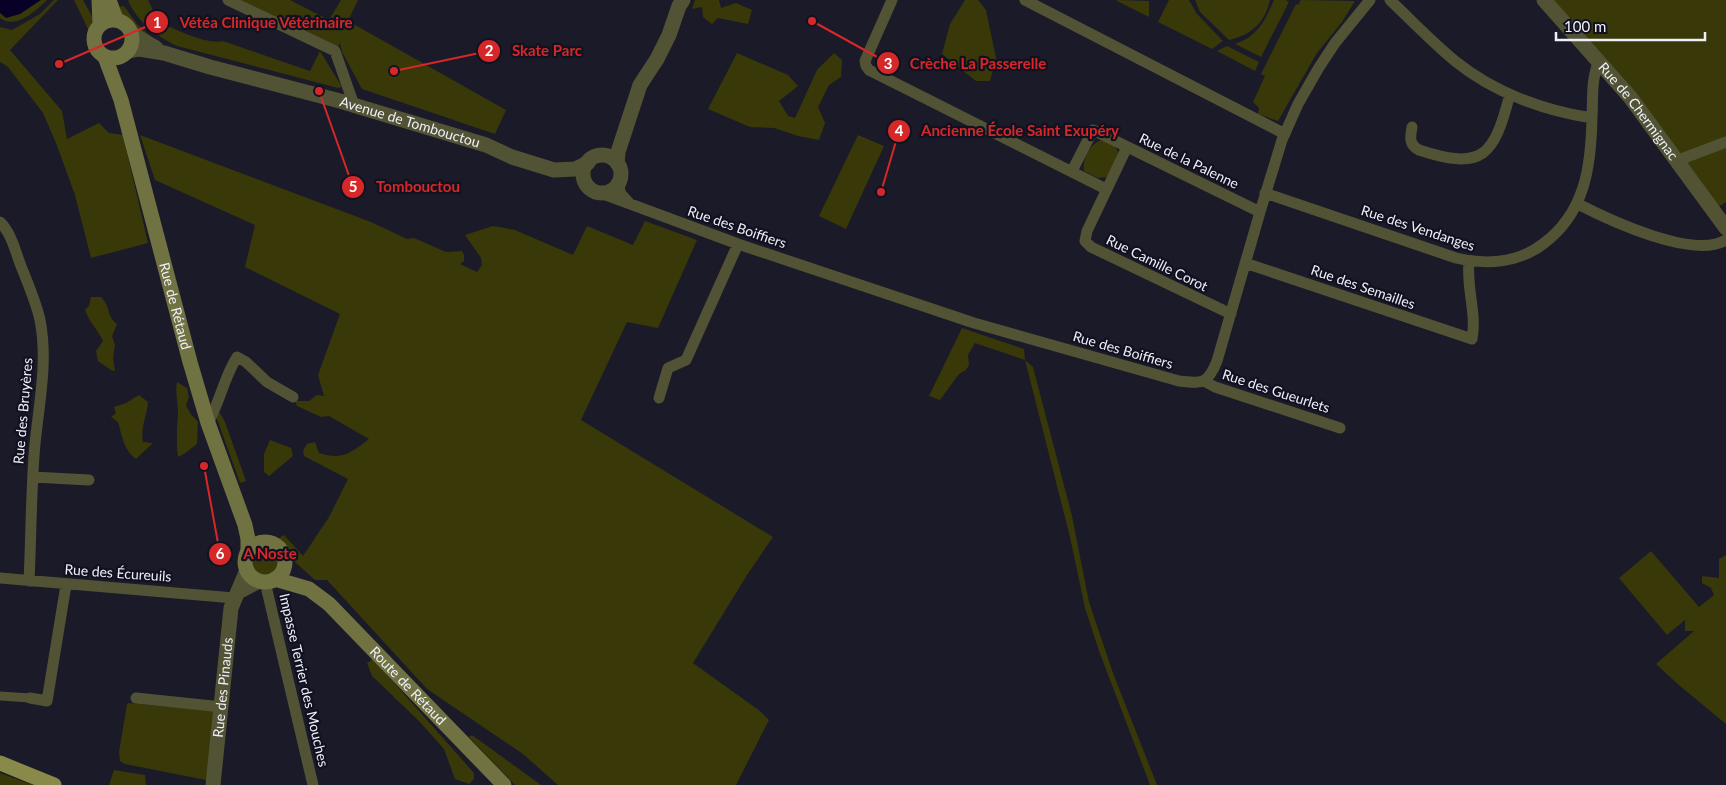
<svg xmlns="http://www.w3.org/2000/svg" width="1726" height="785" viewBox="0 0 1726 785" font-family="Lato,sans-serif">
  <rect width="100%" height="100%" fill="#1b1a29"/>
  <path fill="#383809" d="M 0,0 L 47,0 C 36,11 15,30 0,18 Z
    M 54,0 L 58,0 L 10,50 L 62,111 L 67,139 L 99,123 L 109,133 L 123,135 L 148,243 L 91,258 L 75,195 L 56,143 L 43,113 L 8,67 L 0,62 L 0,27 L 12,30 L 40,14 Z
    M 74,0 L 83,0 L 93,18 L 89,31 Z
    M 128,0 L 148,0 L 159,22 C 175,29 206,45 223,41 L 310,71 L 320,51 L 342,87 L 338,88 L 177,46 C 158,37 136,21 128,0 Z
    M 239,0 L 290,0 L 329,20 L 341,0 L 358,0 L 348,21 L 506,110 L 495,134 L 362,89 L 342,52 L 340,43 L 337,49 Z
    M 695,0 L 719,0 L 721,8 L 736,3 L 752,10 L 748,24 L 718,18 L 712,24 L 703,17 L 702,7 L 692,9 Z
    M 965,0 L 978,0 L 986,10 L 996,58 L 990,81 L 976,81 L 942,54 L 950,24 Z
    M 1117,0 L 1149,1 L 1149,17 L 1117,1 Z
    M 1169,0 L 1189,0 L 1197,14 L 1223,41 L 1212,49 L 1158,22 Z
    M 1195,0 L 1270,0 C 1265,23 1251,35 1229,40 L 1200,12 Z
    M 1274,0 L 1286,0 L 1289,2 L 1261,57 L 1235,44 C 1257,37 1265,21 1274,0 Z
    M 1301,0 L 1355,1 L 1342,22 L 1317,53 L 1278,121 L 1258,114 L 1259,108 L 1253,102 L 1265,76 L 1261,74 L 1296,4 L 1298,5 Z
    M 1544,0 L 1726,0 L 1726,202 L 1717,208 Z
    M 124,6 L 137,24 L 155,40 L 136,33 L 121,18 L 114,8 Z
    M 1227,46 L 1259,62 L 1255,71 L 1217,51 Z
    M 737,53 L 788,75 L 798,86 L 779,101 L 788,116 L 795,118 L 817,70 L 834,53 L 842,60 L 841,77 L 829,85 L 818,107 L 825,123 L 819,140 L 798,136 L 774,128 L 750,127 L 708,109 Z
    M 140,135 L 371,222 L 407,239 L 414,238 L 446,252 L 462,251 L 464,255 L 464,261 L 460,264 L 477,272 L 482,265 L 481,258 L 465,235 L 493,226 L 515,230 L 573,255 L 587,226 L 633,245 L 645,221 L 697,240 L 658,328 L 627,322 L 581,420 L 773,537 L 747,575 L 693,663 L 760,711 L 769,720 L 736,785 L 558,785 L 523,754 L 427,689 L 327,580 L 315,580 L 296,563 L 279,538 L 284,535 L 303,556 L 329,517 L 348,479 L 304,456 L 303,451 L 307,444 L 315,442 L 319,453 C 342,461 352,452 369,439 L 329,416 L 321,417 L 297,406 L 295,401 L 309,401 L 317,395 L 324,396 L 318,375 L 340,314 L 245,267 L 255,225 L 155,180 Z
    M 858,135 L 884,146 L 846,229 L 819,216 Z
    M 1101,140 L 1112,143 L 1118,151 L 1117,160 L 1108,177 L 1098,178 L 1084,171 C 1082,159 1090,144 1101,140 Z
    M 91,297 L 101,297 C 112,308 105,314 117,324 L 112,336 L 115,345 L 113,358 L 115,371 L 111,370 L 98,361 L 96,351 L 103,341 C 98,330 89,322 85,310 L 89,306 Z
    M 962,328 L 1024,349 L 1025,360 L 1033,367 L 1072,516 L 1089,602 L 1113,673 L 1157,785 L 1150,785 L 1144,769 L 1099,651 L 1085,608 L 1070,537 L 1025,360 L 975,343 L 968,355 L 969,365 L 966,370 L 959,374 L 940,400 L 929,396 Z
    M 177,382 L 187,388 L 189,397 L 186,405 L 190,413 L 198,422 L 197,444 L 184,454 L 178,457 C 176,442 177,429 178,414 C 178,403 175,393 177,382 Z
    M 139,395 L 148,402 C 147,416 140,428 143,442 L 153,443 L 136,459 C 124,451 122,436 118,422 L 111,417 L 116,413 L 114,407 L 126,403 Z
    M 220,413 L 225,422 L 246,481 L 240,483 L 216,416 Z
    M 270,440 L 291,448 L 293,456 L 269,476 L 264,472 L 264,454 Z
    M249 563a15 15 0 1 1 30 0a15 15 0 1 1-30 0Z
    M 1651,551 L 1699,607 L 1714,595 L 1711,588 L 1702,583 L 1702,576 L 1719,578 L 1719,559 L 1726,555 L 1726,724 L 1680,686 L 1656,664 L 1694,631 L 1685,631 L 1685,620 L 1667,635 L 1619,578 Z
    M 373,659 L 474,773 L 474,779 L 469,784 L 455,779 L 444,749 L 419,721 L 372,676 L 367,663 Z
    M 129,703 L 213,711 L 216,713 L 209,779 L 206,780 L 125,764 L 120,761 L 119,752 L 127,704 Z
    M 472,735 L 541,785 L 515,785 L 469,737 Z
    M 114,770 L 145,775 L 146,785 L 109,785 Z
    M 0,773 L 33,785 L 0,785 Z"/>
  <path fill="#090028" d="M 0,0 L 41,0 L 20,14 L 6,18 L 0,13 Z"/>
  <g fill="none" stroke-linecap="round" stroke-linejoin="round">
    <path stroke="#525335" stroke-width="9" d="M 0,696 L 30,698"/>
    <path stroke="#525335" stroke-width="11" d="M 228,0 L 335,51 L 354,105
      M 892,0 L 865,61 L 866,66 L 869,70 L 1106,189
      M 1025,0 L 1285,134
      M 1390,0 C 1411,20 1432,42 1455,61 C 1493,92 1544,111 1592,118
      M 1412,127 C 1410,137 1409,145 1419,150 C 1483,171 1494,156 1510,94
      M 1127,147 L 1087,231 L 1085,241 L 1091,247 L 1231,314
      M 1676,161 L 1726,142
      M 1072,171 L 1093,130 L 1260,212
      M 618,185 L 621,194 L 630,204
      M 598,192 L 738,244 L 974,323 L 1179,381 C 1202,384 1208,384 1217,361 L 1260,212 L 1282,140 L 1298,104 L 1318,69 L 1335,43 L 1370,0
      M 1265,193 L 1456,258 C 1486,265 1518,263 1543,244 C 1585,213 1591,167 1592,118 C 1593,98 1591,79 1599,61
      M 1578,204 C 1609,220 1694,260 1726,240
      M 0,222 C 12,234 15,251 21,266 C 28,284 36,302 40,320 C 49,366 37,411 34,456 C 31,498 31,540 29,581
      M 1245,263 L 1472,339 C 1477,313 1466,288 1469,261
      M 1204,381 L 1215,387 L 1340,428
      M 659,398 L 668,368 L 686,360 L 738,244
      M 208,423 C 220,402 224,377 237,357 L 246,362 L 267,382 L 293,397
      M 33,477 L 89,480
      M 0,578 L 234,598
      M 265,582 L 313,785
      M 30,698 L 47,701 L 66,585
      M 136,698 L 222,707"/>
    <g stroke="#525335" stroke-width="15">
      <path id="s1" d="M 1544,0 L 1630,97 L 1726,228"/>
      <path d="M 132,34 L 156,48"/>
      <path id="s2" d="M 129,51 L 139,49 L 164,53 L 210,67 L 340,101 L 486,145 L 512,157 L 554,170 L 575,169 L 588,163"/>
      <circle cx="602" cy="174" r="19"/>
      <path d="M 617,163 L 618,152 L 640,85 L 657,59 L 669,35 L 679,6 L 683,0"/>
      <path d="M 238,592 L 259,581"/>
      <path id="s3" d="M 213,785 L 231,608 L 247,570"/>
    </g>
    <g stroke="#717241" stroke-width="15">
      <path d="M 99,0 L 100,24"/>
      <path d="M 109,0 L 116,19"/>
      <circle cx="113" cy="39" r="19"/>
      <path id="s4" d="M 105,57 L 121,100 L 190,362 L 208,423 L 245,525 L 248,539 L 248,552"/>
      <circle cx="265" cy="562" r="20"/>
      <path id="s5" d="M 275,579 L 309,589 L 329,604 L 504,785"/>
    </g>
    <path stroke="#898a4a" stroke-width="15" d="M 0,763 L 54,785"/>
  </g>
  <g text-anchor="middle" stroke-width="4.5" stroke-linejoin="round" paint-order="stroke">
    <g font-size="14" fill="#eeeff9" stroke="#121120">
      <text dy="5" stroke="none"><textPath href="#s1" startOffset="146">Rue de Chermignac</textPath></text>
      <text dy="5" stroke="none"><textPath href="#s2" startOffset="291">Avenue de Tombouctou</textPath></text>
      <text transform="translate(1189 161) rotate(26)" y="5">Rue de la Palenne</text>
      <text transform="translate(737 227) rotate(19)" y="5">Rue des Boiffiers</text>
      <text transform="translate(1418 228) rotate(18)" y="5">Rue des Vendanges</text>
      <text transform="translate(1157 263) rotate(26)" y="5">Rue Camille Corot</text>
      <text transform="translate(1363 287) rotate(19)" y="5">Rue des Semailles</text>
      <text dy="5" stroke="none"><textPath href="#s4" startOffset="259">Rue de Rétaud</textPath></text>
      <text transform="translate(1123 350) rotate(16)" y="5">Rue des Boiffiers</text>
      <text transform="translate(1276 391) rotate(18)" y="5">Rue des Gueurlets</text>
      <text transform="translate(23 411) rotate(-85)" y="5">Rue des Bruyères</text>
      <text transform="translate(118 573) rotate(4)" y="5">Rue des Écureuils</text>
      <text transform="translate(304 680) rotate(77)" y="5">Impasse Terrier des Mouches</text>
      <text dy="5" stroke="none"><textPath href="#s5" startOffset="174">Route de Rétaud</textPath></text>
      <text dy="5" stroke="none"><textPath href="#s3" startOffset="98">Rue des Pinauds</textPath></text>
    </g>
  </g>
  <path fill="none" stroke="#d62828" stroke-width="2" d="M59 64L157 22M394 71L489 51M812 21L888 63M881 192L899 131M319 91L353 187M204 466L220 554"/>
  <g fill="#d62828" stroke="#121120" stroke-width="2">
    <circle cx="59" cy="64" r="5"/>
    <circle cx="394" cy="71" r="5"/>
    <circle cx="812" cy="21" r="5"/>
    <circle cx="881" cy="192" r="5"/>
    <circle cx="319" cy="91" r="5"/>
    <circle cx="204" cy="466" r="5"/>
    <circle cx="157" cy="22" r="12"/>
    <circle cx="489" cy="51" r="12"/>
    <circle cx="888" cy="63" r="12"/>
    <circle cx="899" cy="131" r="12"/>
    <circle cx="353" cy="187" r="12"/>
    <circle cx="220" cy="554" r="12"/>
  </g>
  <g font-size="15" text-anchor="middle" font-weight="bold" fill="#fff">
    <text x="157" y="28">1</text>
    <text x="489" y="56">2</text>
    <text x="888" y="69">3</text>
    <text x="899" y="136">4</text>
    <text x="353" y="192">5</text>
    <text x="220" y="559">6</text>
  </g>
  <g font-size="15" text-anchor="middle" font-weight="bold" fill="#d62828" stroke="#121120" stroke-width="4.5" stroke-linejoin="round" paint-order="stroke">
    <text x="266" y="28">Vétéa Clinique Vétérinaire</text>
    <text x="547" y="56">Skate Parc</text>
    <text x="978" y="69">Crèche La Passerelle</text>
    <text x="1020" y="136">Ancienne École Saint Exupéry</text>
    <text x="418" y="192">Tombouctou</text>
    <text x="270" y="559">A Noste</text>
  </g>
  <path d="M1556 32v8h149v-8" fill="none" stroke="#eeeff9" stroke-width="2.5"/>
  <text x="1564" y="32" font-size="15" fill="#eeeff9" stroke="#121120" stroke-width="4" paint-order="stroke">100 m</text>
</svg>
